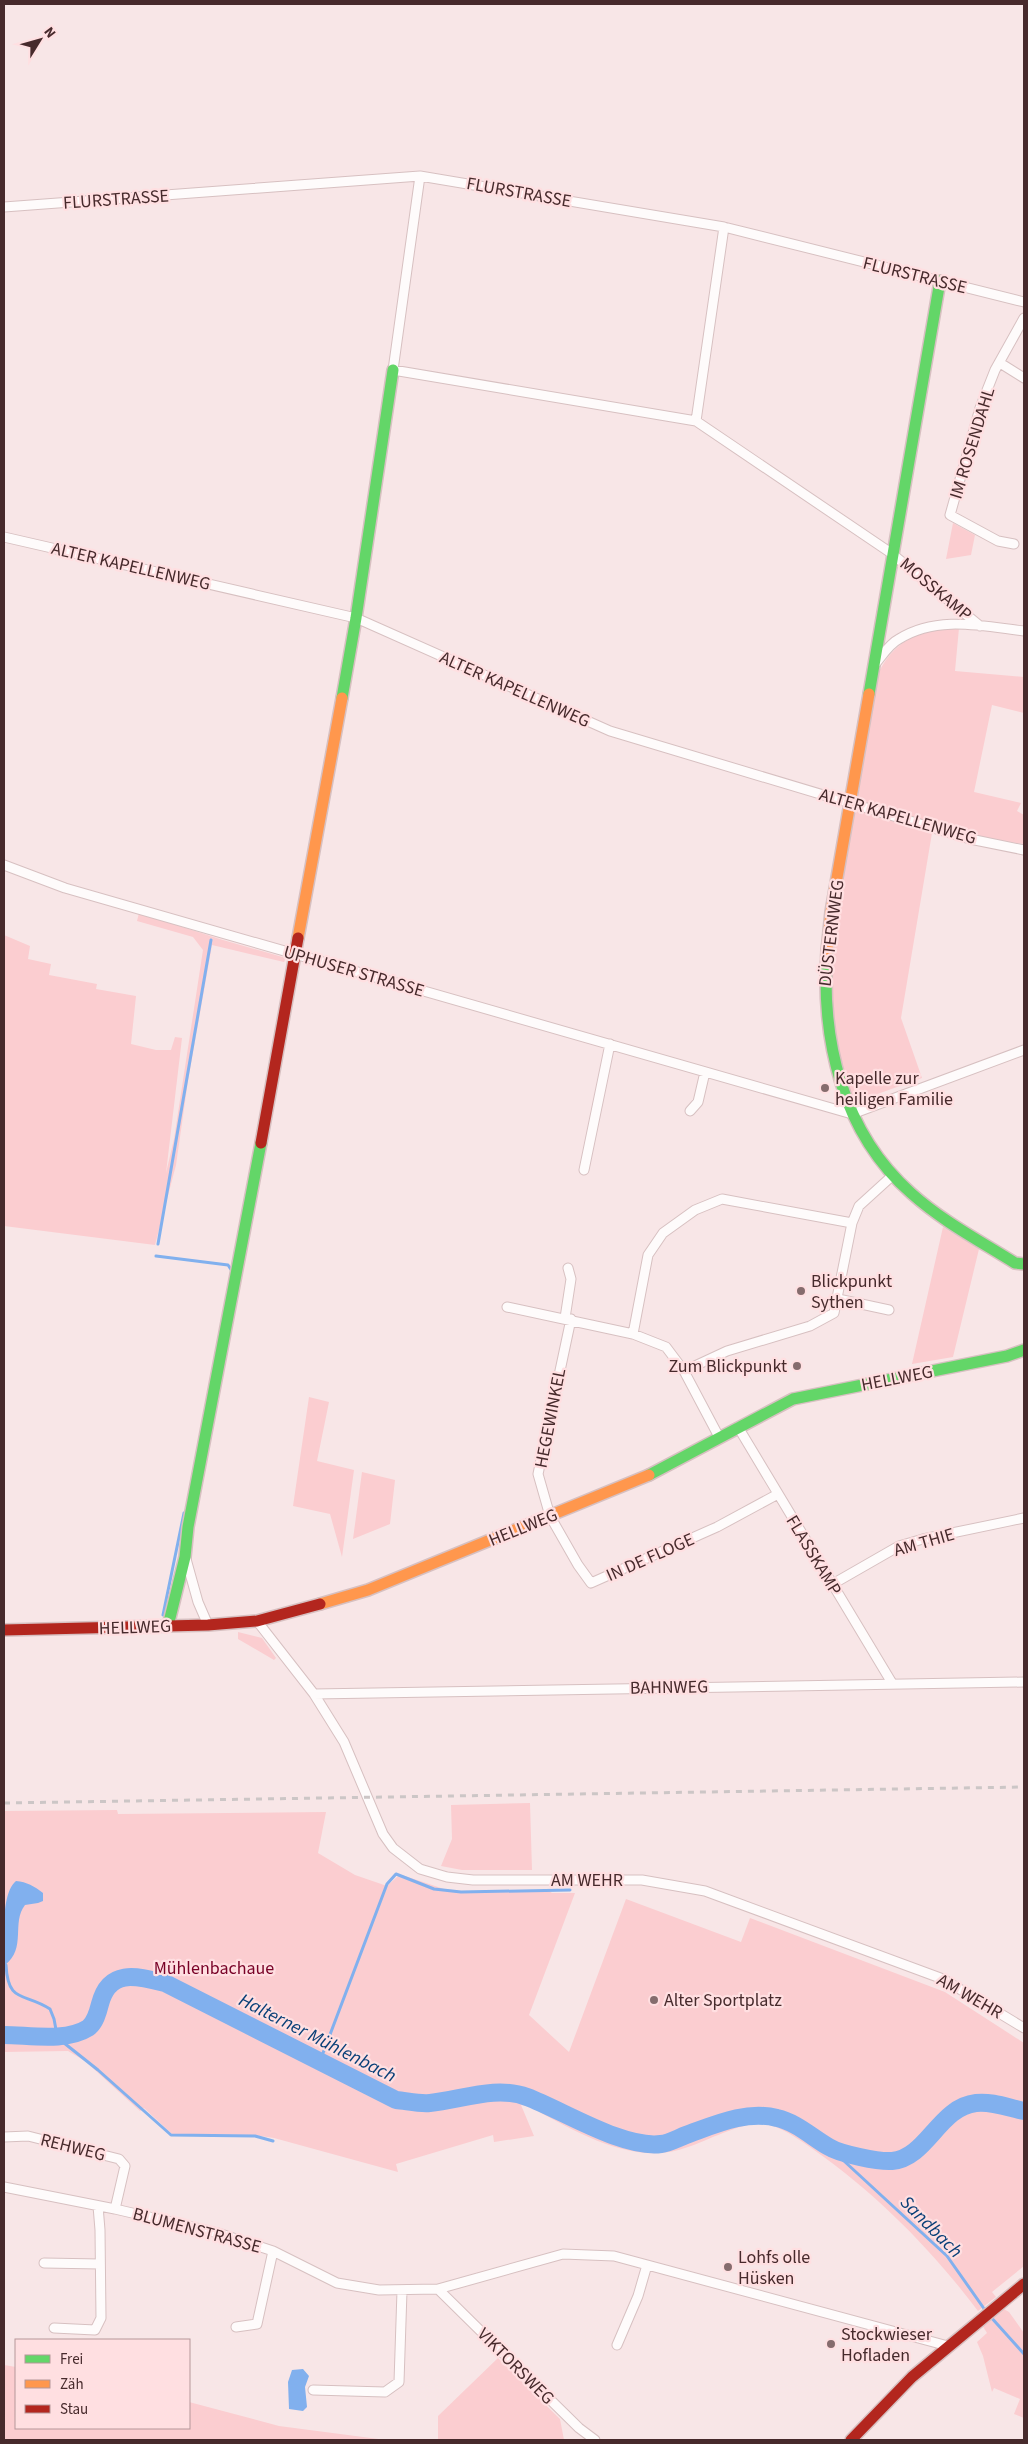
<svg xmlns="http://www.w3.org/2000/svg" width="1028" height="2444" viewBox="0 0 1028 2444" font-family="'Source Sans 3',sans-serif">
  <rect width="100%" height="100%" fill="#f8e6e7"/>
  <path fill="#fbcdd0" d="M 953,523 L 975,535 L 971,555 L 946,559 Z
    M 959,628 L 955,671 L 1024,677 L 1024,713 L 992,705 L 974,792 L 1021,803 L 1017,811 L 1024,815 L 1024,844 L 973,837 L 860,803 L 855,796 L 876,678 C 893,640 919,629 959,628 Z
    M 858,811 L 932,833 L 901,1018 L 922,1078 L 858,1101 L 848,1096 L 831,1036 L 829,952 L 852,815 Z
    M 139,913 L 223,940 L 286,958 L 284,962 L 212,945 L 188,1081 L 176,1165 L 155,1245 L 4,1226 L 4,935 L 30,946 L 28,959 L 51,964 L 49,975 L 97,984 L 96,989 L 136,996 L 131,1044 L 156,1050 L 171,1050 L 175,1037 L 182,1038 L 166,1173 L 174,1139 L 203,950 L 193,937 L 137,921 Z
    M 943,1227 L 979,1249 L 953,1357 L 912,1364 Z
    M 309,1397 L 329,1402 L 317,1461 L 354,1470 L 342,1557 L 330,1514 L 293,1506 Z
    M 362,1472 L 395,1480 L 390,1524 L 353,1539 Z
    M 238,1632 L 262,1638 L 276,1658 L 274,1660 L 238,1639 Z
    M 530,1803 L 532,1870 L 462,1870 L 441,1866 L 452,1839 L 451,1805 Z
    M 117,1810 L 118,1814 L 326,1812 L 318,1853 L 355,1875 L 387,1886 L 397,1877 L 402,1875 L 444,1889 L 463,1892 L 549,1891 L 552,1893 L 575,1893 L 529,2015 L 569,2052 L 626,1899 L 741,1942 L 750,1918 L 945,1992 L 1024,2043 L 1024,2266 L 992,2292 L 996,2297 L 978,2311 C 932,2250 877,2194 814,2150 C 800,2140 781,2126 764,2124 C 743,2121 709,2140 688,2147 C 633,2168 576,2131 528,2106 L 521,2105 L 534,2136 L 494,2142 L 493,2135 L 396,2164 L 398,2172 L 274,2138 L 254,2135 L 172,2134 L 144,2108 L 140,2111 L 85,2061 L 68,2051 L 4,2052 L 4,1811 Z
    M 1002,2308 L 1009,2312 L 1024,2333 L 1024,2418 L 1014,2414 L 1020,2399 L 994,2388 L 992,2392 L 983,2356 L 977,2342 L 987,2333 L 982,2325 Z
    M 498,2358 L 560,2419 L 564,2440 L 438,2440 L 438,2416 Z
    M 4,2365 L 16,2367 L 16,2428 L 189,2428 L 189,2402 L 279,2426 L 386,2440 L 4,2440 Z"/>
  <path fill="#81b0ee" d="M 16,1881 C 27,1882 34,1886 43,1893 L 43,1901 L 38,1903 L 25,1905 C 11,1923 27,1948 5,1965 C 4,1945 0,1894 16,1881 Z
    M 303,2369 L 309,2376 L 305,2387 L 307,2407 L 303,2411 L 289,2409 L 288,2382 L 292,2370 Z"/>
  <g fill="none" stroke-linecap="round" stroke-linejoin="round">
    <path stroke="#81b0ee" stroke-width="3" d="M 158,1244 L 211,940
      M 156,1256 L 228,1265 L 234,1274
      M 163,1615 L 184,1513
      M 6,1965 C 8,2004 24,1992 50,2009 L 54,2019 L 57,2035
      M 54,2035 L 98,2070 L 171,2135 L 255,2136 L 273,2141
      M 320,2061 L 387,1884 L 396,1874 L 434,1889 L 461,1892 L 570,1890
      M 831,2149 L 947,2256 L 985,2310
      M 989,2315 L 1024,2354"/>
    <path stroke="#81b0ee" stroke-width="18" d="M 4,2035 C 29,2035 66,2042 88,2028 C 95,2023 98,2012 100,2004 C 109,1968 137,1976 165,1983 L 396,2100 C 407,2101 419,2104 430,2103 C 461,2100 496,2085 527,2097 C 562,2110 623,2149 661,2144 C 669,2143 678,2138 686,2135 C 714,2125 746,2110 777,2118 C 796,2122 813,2138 829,2147 C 840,2154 879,2162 892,2161 C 927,2158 939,2107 976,2103 C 992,2101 1009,2108 1024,2111"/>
    <defs>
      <path id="street" d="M 420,176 L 393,370 L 696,421
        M 4,207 L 420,176 L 724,227 L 1024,302
        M 724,227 L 696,421 L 891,553 L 980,626
        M 1000,363 L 1024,378
        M 4,537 L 356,618 L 610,731 L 970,839 L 1024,850
        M 1014,544 L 998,541 L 950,515 L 980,408 L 995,370 L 1024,318
        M 875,664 C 882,656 889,644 899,639 C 937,615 982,626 1024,631
        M 4,865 L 65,888 L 852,1114 L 1024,1050
        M 690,1111 L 698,1102 L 705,1072
        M 584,1170 L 610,1044
        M 838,1299 L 889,1310
        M 507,1307 L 633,1334 L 666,1347 L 684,1371 L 719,1437
        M 565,1318 L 571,1279 L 568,1268
        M 571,1319 L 538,1474 L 550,1516 L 578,1565 L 591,1583 L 717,1527 L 778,1494
        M 633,1334 L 648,1255 L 663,1233 L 695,1210 L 722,1199 L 852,1223
        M 684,1371 L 727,1351 L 810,1326 L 834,1313 L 852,1223 L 859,1206 L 892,1176
        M 738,1427 L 892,1683
        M 186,1559 L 198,1602 L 208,1625
        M 831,1585 L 899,1546 L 923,1539 L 1024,1518
        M 257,1621 L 314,1694 L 344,1742 L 383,1834 L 393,1848 L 420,1869 L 447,1877 L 473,1880 L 642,1880 L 705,1891 L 943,1979 L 1024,2028
        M 314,1694 L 1024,1682
        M 4,2137 L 28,2136 L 119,2159 L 125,2166 L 115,2209
        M 4,2187 L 115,2209 L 218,2233 L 273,2251 L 337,2283 L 379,2290 L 438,2289 L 563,2254 L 614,2256 L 948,2346
        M 44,2263 L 100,2264
        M 438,2289 L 579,2428 L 595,2440
        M 236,2327 L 257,2324 L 273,2251
        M 54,2328 L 95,2330 L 101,2318 L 100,2230 L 98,2206
        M 617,2345 L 638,2296 L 647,2265
        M 313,2390 L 385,2392 L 399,2382 L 402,2291"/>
      <path id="fast" d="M 869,694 L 940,281
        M 342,698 L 356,618 L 393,370
        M 827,951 C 821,1040 842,1132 911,1193 C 942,1221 980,1241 1015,1263 L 1024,1264
        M 649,1475 L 793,1399 L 1007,1356 L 1024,1350
        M 168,1626 L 185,1557 L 188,1527 L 261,1143"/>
      <path id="slow" d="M 298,938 L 342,698
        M 827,951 L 831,912 L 869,694
        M 320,1604 L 368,1590 L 649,1475"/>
      <path id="jam" d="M 261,1143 L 298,938
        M 4,1630 L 208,1625 L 257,1621 L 320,1604
        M 851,2440 L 912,2377 L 1024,2284"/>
    </defs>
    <use href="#street" stroke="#d7c0c1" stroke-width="11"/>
    <use href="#fast" stroke="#d7c0c1" stroke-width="14"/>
    <use href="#slow" stroke="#d7c0c1" stroke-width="14"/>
    <use href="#jam" stroke="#d7c0c1" stroke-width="14"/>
    <use href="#street" stroke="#fefbfb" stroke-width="9"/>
    <use href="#fast" stroke="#63d668" stroke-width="11"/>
    <use href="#slow" stroke="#ff974d" stroke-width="11"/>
    <use href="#jam" stroke="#b3261e" stroke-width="11"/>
    <path stroke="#ccc6c6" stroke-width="3" stroke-dasharray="6 6" stroke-linecap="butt" d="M 4,1803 L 1024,1787"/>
  </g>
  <g fill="#856c6d" stroke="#ffdfe1" stroke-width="2">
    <circle cx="825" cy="1088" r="5"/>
    <circle cx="801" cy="1291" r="5"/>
    <circle cx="797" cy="1366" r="5"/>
    <circle cx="654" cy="2000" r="5"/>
    <circle cx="728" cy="2267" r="5"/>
    <circle cx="831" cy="2344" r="5"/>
  </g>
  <g text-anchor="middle" stroke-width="4.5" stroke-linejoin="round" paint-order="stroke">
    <g font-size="18" fill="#472a2c" stroke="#ffdfe1">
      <text transform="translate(519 192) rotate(10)" y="6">FLURSTRASSE</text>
      <text transform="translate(116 199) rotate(-4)" y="6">FLURSTRASSE</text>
      <text transform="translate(915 275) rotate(14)" y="6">FLURSTRASSE</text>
      <text transform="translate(972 443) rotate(-73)" y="6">IM ROSENDAHL</text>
      <text transform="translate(131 566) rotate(13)" y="6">ALTER KAPELLENWEG</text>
      <text transform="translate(936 589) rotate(40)" y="6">MOSSKAMP</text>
      <text transform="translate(515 689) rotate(24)" y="6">ALTER KAPELLENWEG</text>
      <text transform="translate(898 816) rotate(16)" y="6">ALTER KAPELLENWEG</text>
      <text transform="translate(831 933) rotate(-83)" y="6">DÜSTERNWEG</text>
      <text transform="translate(354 971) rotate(16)" y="6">UPHUSER STRASSE</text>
      <text transform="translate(897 1378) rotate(-11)" y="6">HELLWEG</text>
      <text transform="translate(550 1418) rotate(-79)" y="6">HEGEWINKEL</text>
      <text transform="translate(523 1527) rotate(-22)" y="6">HELLWEG</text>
      <text transform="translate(924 1542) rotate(-16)" y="6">AM THIE</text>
      <text transform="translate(814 1555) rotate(59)" y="6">FLASSKAMP</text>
      <text transform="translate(650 1557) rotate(-24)" y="6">IN DE FLOGE</text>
      <text transform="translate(135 1627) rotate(-2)" y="6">HELLWEG</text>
      <text transform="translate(669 1687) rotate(-1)" y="6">BAHNWEG</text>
      <text x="587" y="1886">AM WEHR</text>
      <text transform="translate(970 1996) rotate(30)" y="6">AM WEHR</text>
      <text transform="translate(73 2147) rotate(14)" y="6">REHWEG</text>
      <text transform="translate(197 2230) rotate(15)" y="6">BLUMENSTRASSE</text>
      <text transform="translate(516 2366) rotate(45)" y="6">VIKTORSWEG</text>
    </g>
    <g font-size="18" fill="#472a2c" stroke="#ffdfe1" text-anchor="start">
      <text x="835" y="1084">Kapelle zur<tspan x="835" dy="21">heiligen Familie</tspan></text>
      <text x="811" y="1287">Blickpunkt<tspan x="811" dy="21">Sythen</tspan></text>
      <text x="787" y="1372" text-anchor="end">Zum Blickpunkt</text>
      <text x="664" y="2006">Alter Sportplatz</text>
      <text x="738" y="2263">Lohfs olle<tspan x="738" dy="21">Hüsken</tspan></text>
      <text x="841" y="2340">Stockwieser<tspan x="841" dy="21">Hofladen</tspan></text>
    </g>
    <g font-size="18" fill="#790227" stroke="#ffdfe1">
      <text x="214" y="1974">Mühlenbachaue</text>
    </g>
    <g font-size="19" font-style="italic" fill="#093f77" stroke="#ffdfe1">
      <text transform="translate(318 2037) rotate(27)" y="7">Halterner Mühlenbach</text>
      <text transform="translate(932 2226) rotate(45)" y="7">Sandbach</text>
    </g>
  </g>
  <rect width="1028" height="2444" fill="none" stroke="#472a2c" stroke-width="10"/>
  <rect x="15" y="2339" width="175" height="90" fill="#ffdfe1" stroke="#b59799"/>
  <rect x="25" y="2355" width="25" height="8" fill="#63d668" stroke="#b59799"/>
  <text x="60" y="2364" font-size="15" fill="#472a2c">Frei</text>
  <rect x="25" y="2380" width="25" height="8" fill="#ff974d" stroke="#b59799"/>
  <text x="60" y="2389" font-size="15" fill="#472a2c">Zäh</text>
  <rect x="25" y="2405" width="25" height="8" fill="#b3261e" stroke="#b59799"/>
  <text x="60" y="2414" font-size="15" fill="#472a2c">Stau</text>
  <g transform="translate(40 40) rotate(53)" stroke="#ffdfe1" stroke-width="4" paint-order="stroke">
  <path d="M0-4L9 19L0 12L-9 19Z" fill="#472a2c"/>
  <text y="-8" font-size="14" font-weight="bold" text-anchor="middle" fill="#472a2c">N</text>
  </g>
</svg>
